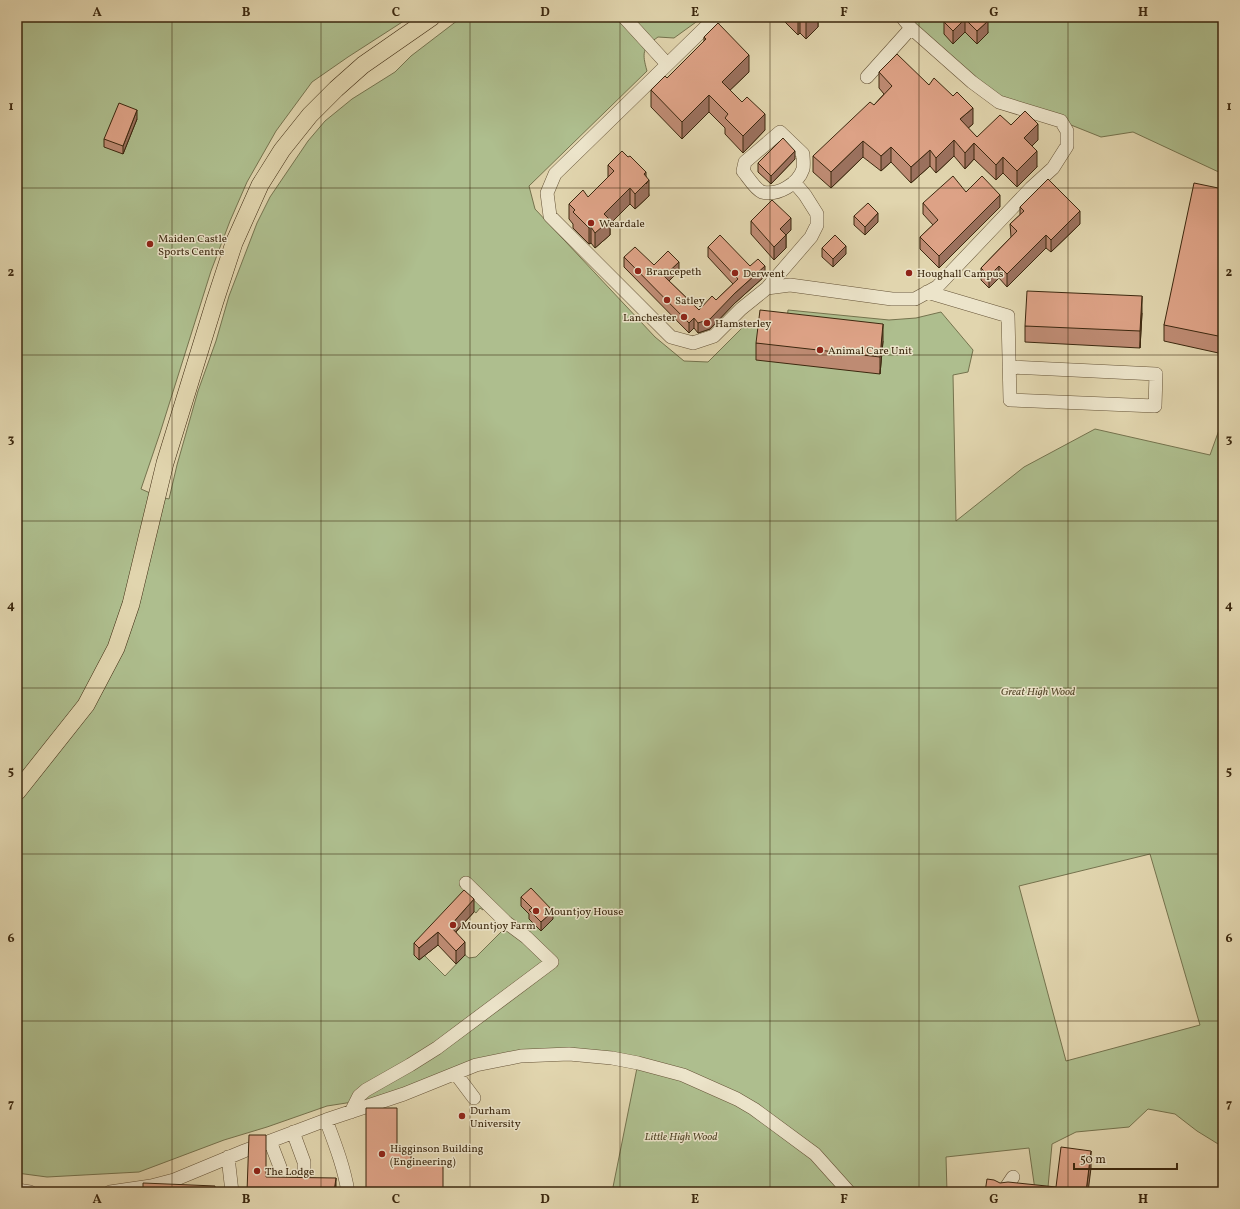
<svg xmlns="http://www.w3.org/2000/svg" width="1240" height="1209" viewBox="0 0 1240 1209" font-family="Vollkorn,serif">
  <rect width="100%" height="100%" fill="#e1d5ae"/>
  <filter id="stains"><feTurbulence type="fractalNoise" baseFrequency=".005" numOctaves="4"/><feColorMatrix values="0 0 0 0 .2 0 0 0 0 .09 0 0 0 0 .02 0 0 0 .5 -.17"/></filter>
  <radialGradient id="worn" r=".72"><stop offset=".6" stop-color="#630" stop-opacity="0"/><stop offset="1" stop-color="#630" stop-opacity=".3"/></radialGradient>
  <path fill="#aebe8e" stroke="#75734e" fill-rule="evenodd" d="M 17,17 L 410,17 L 348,57 L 312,82 L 276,131 L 247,182 L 230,221 L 211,271 L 160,433 L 141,489 L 157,496 L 169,499 L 177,465 L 198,391 L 216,341 L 229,296 L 257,223 L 270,197 L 308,141 L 325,121 L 352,99 L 395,72 L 411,56 L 462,17 L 703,17 L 674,38 L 658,37 C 642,48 642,53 647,71 L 529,186 L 535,209 L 655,337 L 684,361 L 708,362 L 745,325 L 786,330 L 788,310 L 889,320 L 916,318 L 941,312 L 973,350 L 968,372 L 953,375 L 956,521 L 1024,467 L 1095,429 L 1210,455 L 1223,419 L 1223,1147 L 1197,1131 L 1175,1114 L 1148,1109 L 1129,1127 L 1076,1132 L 1052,1144 L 1048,1187 L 1035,1190 L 1029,1148 L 946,1157 L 947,1192 L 612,1192 L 638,1063 L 521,1056 L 404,1094 L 327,1106 L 267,1127 L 224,1140 L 139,1172 L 47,1177 L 17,1173 ZM 1150,854 L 1200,1025 L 1066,1061 L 1019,886 ZM 464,903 L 476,913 L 480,908 L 483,910 L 486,907 L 506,927 L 476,957 L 469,958 L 465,955 L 445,976 L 419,950 Z
    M 902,17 L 1223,17 L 1223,174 L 1133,132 L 1101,137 L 1061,121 L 999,102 Z
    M 501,1189 L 563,1192 L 499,1192 Z"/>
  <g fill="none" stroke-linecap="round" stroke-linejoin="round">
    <defs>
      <path id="minor" d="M 624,17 L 667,64
        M 716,17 L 555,174 L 547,193 L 550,216 L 671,337 L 693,343 L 714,336 L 741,309 L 767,288 L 811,237 L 817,225 L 817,214 L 805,195 L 794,182
        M 867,77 L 911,28
        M 780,132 L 803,154 C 803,158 804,165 803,169 C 798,184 778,196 762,192 C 755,189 748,177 743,171 L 745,162 Z
        M 767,288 L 790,285 L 892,299 L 915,299 L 937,287 L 1031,188 L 1053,168 L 1067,146 L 1067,131 L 1061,121 L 999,102 L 972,82 L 911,28 L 902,17
        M 927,292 L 1008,316 L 1010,400 L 1155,406 L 1156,374 L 1009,367
        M 456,1074 L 474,1098
        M 351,1112 L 359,1096 L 366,1090 L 410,1065 L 437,1048 L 552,962 L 526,937 L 507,923 L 466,883
        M 326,1120 C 335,1144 344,1167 348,1192
        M 293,1132 L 304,1162 L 304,1184
        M 270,1141 L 280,1167 L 279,1192
        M 228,1157 L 232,1192
        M 17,1190 L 30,1192
        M 110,1192 L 151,1186 L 174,1180 L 244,1151 L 326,1120 L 404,1094 L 476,1065 L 521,1056 L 569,1054 L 612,1058 L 638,1063 L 683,1075 L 737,1099 L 754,1109 L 815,1154 L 849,1192
        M 1000,1192 L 1003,1192 L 1013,1177"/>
      <path id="major" d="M 17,792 L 86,705 L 116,648 L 131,604 L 165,463 L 215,301 L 234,243 L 260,185 L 282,150 L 310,115 L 336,89 L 363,65 L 432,17"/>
    </defs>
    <use href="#minor" stroke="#655337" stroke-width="14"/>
    <use href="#major" stroke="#3c280f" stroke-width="18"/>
    <use href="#minor" stroke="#ece4ca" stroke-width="13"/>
    <use href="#major" stroke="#e1d5ae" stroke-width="17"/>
  </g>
  <path fill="#be8b73" stroke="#3c280f" d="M 783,17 L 818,17 L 818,27 L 806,39 L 800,33 L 798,35 L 783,20 Z
    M 984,17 L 988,33 L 977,44 L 965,32 L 953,44 L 944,34 L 944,22 Z
    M 704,37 L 749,72 L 730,90 L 765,130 L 743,153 L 725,134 L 725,128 L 709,112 L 682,139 L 651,107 L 651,90 L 667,78 L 704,41 Z
    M 879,72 L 929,85 L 973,124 L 968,128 L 977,137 L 1011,125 L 1038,140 L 1031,146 L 1037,167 L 1017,187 L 1003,173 L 996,180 L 974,159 L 965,169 L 954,156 L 936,173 L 930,166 L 911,183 L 891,162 L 881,171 L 863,157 L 831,188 L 813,172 L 813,156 L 874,105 L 884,94 L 879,88 Z
    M 137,119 L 123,154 L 104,147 L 104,139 Z
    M 795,159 L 771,184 L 758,172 L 758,163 Z
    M 608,165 L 646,176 L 649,196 L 635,209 L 630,204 L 610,224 L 610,235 L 595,248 L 591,243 L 589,244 L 573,228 L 573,224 L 569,219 L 569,204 L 588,197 L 608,177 Z
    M 1223,189 L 1223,354 L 1164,341 L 1164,325 Z
    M 966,192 L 1000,207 L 939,268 L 920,249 L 920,237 L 933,225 L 923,214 L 923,203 Z
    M 1020,207 L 1080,224 L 1051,252 L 1046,248 L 1007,287 L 999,278 L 989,288 L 981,280 L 981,268 L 1011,237 L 1010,224 L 1020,215 Z
    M 854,216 L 878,222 L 865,235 L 854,225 Z
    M 751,221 L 791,230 L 786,235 L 786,248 L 774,260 L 751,234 Z
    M 708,247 L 750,266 L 765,276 L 735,303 L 710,329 L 698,333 L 694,328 L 689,333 L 624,267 L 624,257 L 654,265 L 679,271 L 669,281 L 699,310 L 716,300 L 733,284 L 708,257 Z
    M 822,248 L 846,254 L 833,267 L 822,257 Z
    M 1142,313 L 1140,348 L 1025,342 L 1025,326 Z
    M 883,341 L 880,374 L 756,360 L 756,343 Z
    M 521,897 L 553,919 L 541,931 L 529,919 L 529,914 L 521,906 Z
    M 474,912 L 456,932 L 465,955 L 456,964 L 438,945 L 419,960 L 414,955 L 414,943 Z"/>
  <path fill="#9b715e" stroke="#3c280f" d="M 799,17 L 800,17 L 800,33 L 798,35 L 798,18 Z
    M 811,17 L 818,17 L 818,27 L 806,39 L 806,22 Z
    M 965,19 L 965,32 L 953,44 L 953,31 Z
    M 988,21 L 988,33 L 977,44 L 977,31 Z
    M 749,55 L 749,72 L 722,98 L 722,82 Z
    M 709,95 L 709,112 L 682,139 L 682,122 Z
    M 973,108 L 973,124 L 960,135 L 960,119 Z
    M 137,110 L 137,119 L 123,154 L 123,146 Z
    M 765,114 L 765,130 L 743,153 L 743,136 Z
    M 1038,124 L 1038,140 L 1024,154 L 1024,138 Z
    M 954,140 L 954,156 L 936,173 L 936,158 Z
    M 863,141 L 863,157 L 831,188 L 831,172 Z
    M 974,143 L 974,159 L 965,169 L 965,153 Z
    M 891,147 L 891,162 L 881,171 L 881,156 Z
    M 930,150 L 930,166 L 911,183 L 911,167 Z
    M 795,151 L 795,159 L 771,184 L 771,176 Z
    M 1037,151 L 1037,167 L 1017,187 L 1017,171 Z
    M 1003,157 L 1003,173 L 996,180 L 996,165 Z
    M 646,172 L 646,184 L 649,180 L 649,196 L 635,209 L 635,194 L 644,174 Z
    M 630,188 L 630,204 L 610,224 L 610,235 L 595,248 L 595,233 L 604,214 Z
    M 1000,195 L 1000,207 L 939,268 L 939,256 Z
    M 1080,211 L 1080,224 L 1051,252 L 1051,240 Z
    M 878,213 L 878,222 L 865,235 L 865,227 Z
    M 791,218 L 791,230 L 780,241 L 780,229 Z
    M 591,227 L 591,243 L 589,244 L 589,228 Z
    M 786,235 L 786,248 L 774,260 L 774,247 Z
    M 1046,235 L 1046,248 L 1007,287 L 1007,274 Z
    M 846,246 L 846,254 L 833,267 L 833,259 Z
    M 679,262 L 679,271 L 664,286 L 664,276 Z
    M 765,266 L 765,276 L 735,303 L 710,329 L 698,333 L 698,323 L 735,293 Z
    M 999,266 L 999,278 L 989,288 L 989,276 Z
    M 1142,296 L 1142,313 L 1140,348 L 1140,331 Z
    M 694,318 L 694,328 L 689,333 L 689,323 Z
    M 883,324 L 883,341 L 880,374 L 880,357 Z
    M 474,899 L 474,912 L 450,938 L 450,926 Z
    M 553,911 L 553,919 L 541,931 L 541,922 Z
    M 438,932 L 438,945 L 419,960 L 419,948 Z
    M 465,942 L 465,955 L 456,964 L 456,951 Z
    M 1091,1151 L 1091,1168 L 1088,1192 L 1086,1192 Z
    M 336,1178 L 336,1192 L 334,1192 Z"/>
  <path fill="#dda286" stroke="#3c280f" d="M 801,17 L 811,17 L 806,22 Z
    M 948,17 L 984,17 L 988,21 L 977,31 L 965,19 L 953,31 L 944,22 Z
    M 718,23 L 749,55 L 722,82 L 742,102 L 747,97 L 765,114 L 743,136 L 725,118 L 728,114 L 709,95 L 682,122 L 651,90 L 665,76 L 667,78 L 706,39 L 704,37 Z
    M 897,54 L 929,85 L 934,78 L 953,96 L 957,92 L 973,108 L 960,119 L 977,137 L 1000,115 L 1011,125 L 1025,111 L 1038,124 L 1024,138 L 1037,151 L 1017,171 L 1003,157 L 996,165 L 974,143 L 965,153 L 954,140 L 936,158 L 930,150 L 911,167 L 891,147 L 881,156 L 863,141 L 831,172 L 813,156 L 870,102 L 874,105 L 892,86 L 879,72 Z
    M 119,103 L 137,110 L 123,146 L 104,139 Z
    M 783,138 L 795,151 L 771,176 L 758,163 Z
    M 622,151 L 628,157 L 630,156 L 646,172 L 644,174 L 649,180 L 635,194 L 630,188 L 604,214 L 610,220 L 595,233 L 591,227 L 589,228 L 573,212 L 575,210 L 569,204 L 583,190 L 588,197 L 614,171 L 608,165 Z
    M 953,176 L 966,192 L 982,176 L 1000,195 L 939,256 L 920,237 L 938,220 L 923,203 Z
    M 1048,179 L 1080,211 L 1051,240 L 1046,235 L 1007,274 L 999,266 L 989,276 L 981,268 L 1017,231 L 1010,224 L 1024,211 L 1020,207 Z
    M 1194,183 L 1223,189 L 1223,337 L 1164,325 Z
    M 772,200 L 791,218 L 780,229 L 786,235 L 774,247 L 751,221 Z
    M 868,203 L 878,213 L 865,227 L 854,216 Z
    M 720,235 L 750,266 L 758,259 L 765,266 L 735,293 L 710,319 L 698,323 L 694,318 L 689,323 L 624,257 L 635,247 L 654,265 L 668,251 L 679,262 L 664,276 L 699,310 L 712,296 L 716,300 L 738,279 L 708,247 Z
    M 835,235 L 846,246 L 833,259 L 822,248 Z
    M 1027,291 L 1142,296 L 1140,331 L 1025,326 Z
    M 760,310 L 883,324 L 880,357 L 756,343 Z
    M 531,888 L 553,911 L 541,922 L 529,910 L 532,908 L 521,897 Z
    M 464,890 L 474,899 L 450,926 L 465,942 L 456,951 L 438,932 L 419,948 L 414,943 Z
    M 366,1108 L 397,1108 L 397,1151 L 411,1151 L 411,1165 L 443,1165 L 443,1192 L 366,1192 Z
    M 249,1135 L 266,1135 L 266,1177 L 336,1178 L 334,1192 L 247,1192 Z
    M 1061,1147 L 1091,1151 L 1086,1192 L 985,1192 L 987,1179 L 994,1180 L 1000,1183 L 1008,1182 L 1056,1187 Z
    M 143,1183 L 215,1186 L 215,1192 L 143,1192 Z
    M 40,1190 L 107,1190 L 115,1192 L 37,1192 Z"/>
  <path fill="none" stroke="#3c280f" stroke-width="1" stroke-opacity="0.55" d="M 172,17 L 172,1192M 321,17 L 321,1192M 470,17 L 470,1192M 620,17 L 620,1192M 770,17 L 770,1192M 919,17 L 919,1192M 1068,17 L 1068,1192M 17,188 L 1223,188M 17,355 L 1223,355M 17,521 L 1223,521M 17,688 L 1223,688M 17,854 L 1223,854M 17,1021 L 1223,1021"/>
  <g fill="#8f2418" stroke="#ece4ca" stroke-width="1.5">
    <circle cx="591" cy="223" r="4"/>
    <circle cx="150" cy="244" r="4"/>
    <circle cx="638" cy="271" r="4"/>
    <circle cx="735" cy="273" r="4"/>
    <circle cx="909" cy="273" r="4"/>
    <circle cx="667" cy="300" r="4"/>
    <circle cx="684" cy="317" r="4"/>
    <circle cx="707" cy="323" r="4"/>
    <circle cx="820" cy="350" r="4"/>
    <circle cx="536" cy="911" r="4"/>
    <circle cx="453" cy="925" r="4"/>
    <circle cx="462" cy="1116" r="4"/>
    <circle cx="382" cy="1154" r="4"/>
    <circle cx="257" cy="1171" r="4"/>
  </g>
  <g text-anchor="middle" stroke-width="3" stroke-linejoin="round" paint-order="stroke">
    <g font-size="11" fill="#3c280f" stroke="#ece4ca" text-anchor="start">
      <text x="599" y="227">Weardale</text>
      <text x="158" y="242">Maiden Castle<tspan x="158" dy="13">Sports Centre</tspan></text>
      <text x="646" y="275">Brancepeth</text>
      <text x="743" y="277">Derwent</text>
      <text x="917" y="277">Houghall Campus</text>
      <text x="675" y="304">Satley</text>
      <text x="676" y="321" text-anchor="end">Lanchester</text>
      <text x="715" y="327">Hamsterley</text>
      <text x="828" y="354">Animal Care Unit</text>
      <text x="544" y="915">Mountjoy House</text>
      <text x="461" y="929">Mountjoy Farm</text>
      <text x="470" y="1114">Durham<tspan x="470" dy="13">University</tspan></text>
      <text x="390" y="1152">Higginson Building<tspan x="390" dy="13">(Engineering)</tspan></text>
      <text x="265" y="1175">The Lodge</text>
    </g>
    <g font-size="11" font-style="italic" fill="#534628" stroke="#ece4ca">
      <text x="1038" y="695">Great High Wood</text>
      <text x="681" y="1140">Little High Wood</text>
    </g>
  </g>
  <rect width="1240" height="1209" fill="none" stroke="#e1d5ae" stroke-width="44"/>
  <path d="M1074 1163v6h103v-6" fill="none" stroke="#3c280f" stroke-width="2"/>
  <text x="1080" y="1163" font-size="12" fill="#3c280f" stroke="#ece4ca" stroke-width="3" paint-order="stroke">50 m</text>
  <rect x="22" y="22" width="1196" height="1165" fill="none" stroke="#3c280f" stroke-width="1.5"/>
  <g font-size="13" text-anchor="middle" font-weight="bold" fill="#3c280f">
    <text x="97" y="16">A</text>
    <text x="246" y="16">B</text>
    <text x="396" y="16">C</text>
    <text x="545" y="16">D</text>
    <text x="695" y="16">E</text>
    <text x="844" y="16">F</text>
    <text x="994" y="16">G</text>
    <text x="1143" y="16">H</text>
    <text x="11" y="110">1</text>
    <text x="1229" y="110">1</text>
    <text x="11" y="276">2</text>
    <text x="1229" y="276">2</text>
    <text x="11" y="443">3</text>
    <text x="1229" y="443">3</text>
    <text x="11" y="609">4</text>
    <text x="1229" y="609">4</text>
    <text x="11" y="775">5</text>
    <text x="1229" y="775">5</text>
    <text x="11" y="942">6</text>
    <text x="1229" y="942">6</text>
    <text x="11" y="1108">7</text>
    <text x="1229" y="1108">7</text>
    <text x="97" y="1203">A</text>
    <text x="246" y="1203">B</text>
    <text x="396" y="1203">C</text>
    <text x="545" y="1203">D</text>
    <text x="695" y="1203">E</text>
    <text x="844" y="1203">F</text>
    <text x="994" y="1203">G</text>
    <text x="1143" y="1203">H</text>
  </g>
  <rect width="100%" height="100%" filter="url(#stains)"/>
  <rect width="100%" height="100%" fill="url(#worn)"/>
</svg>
